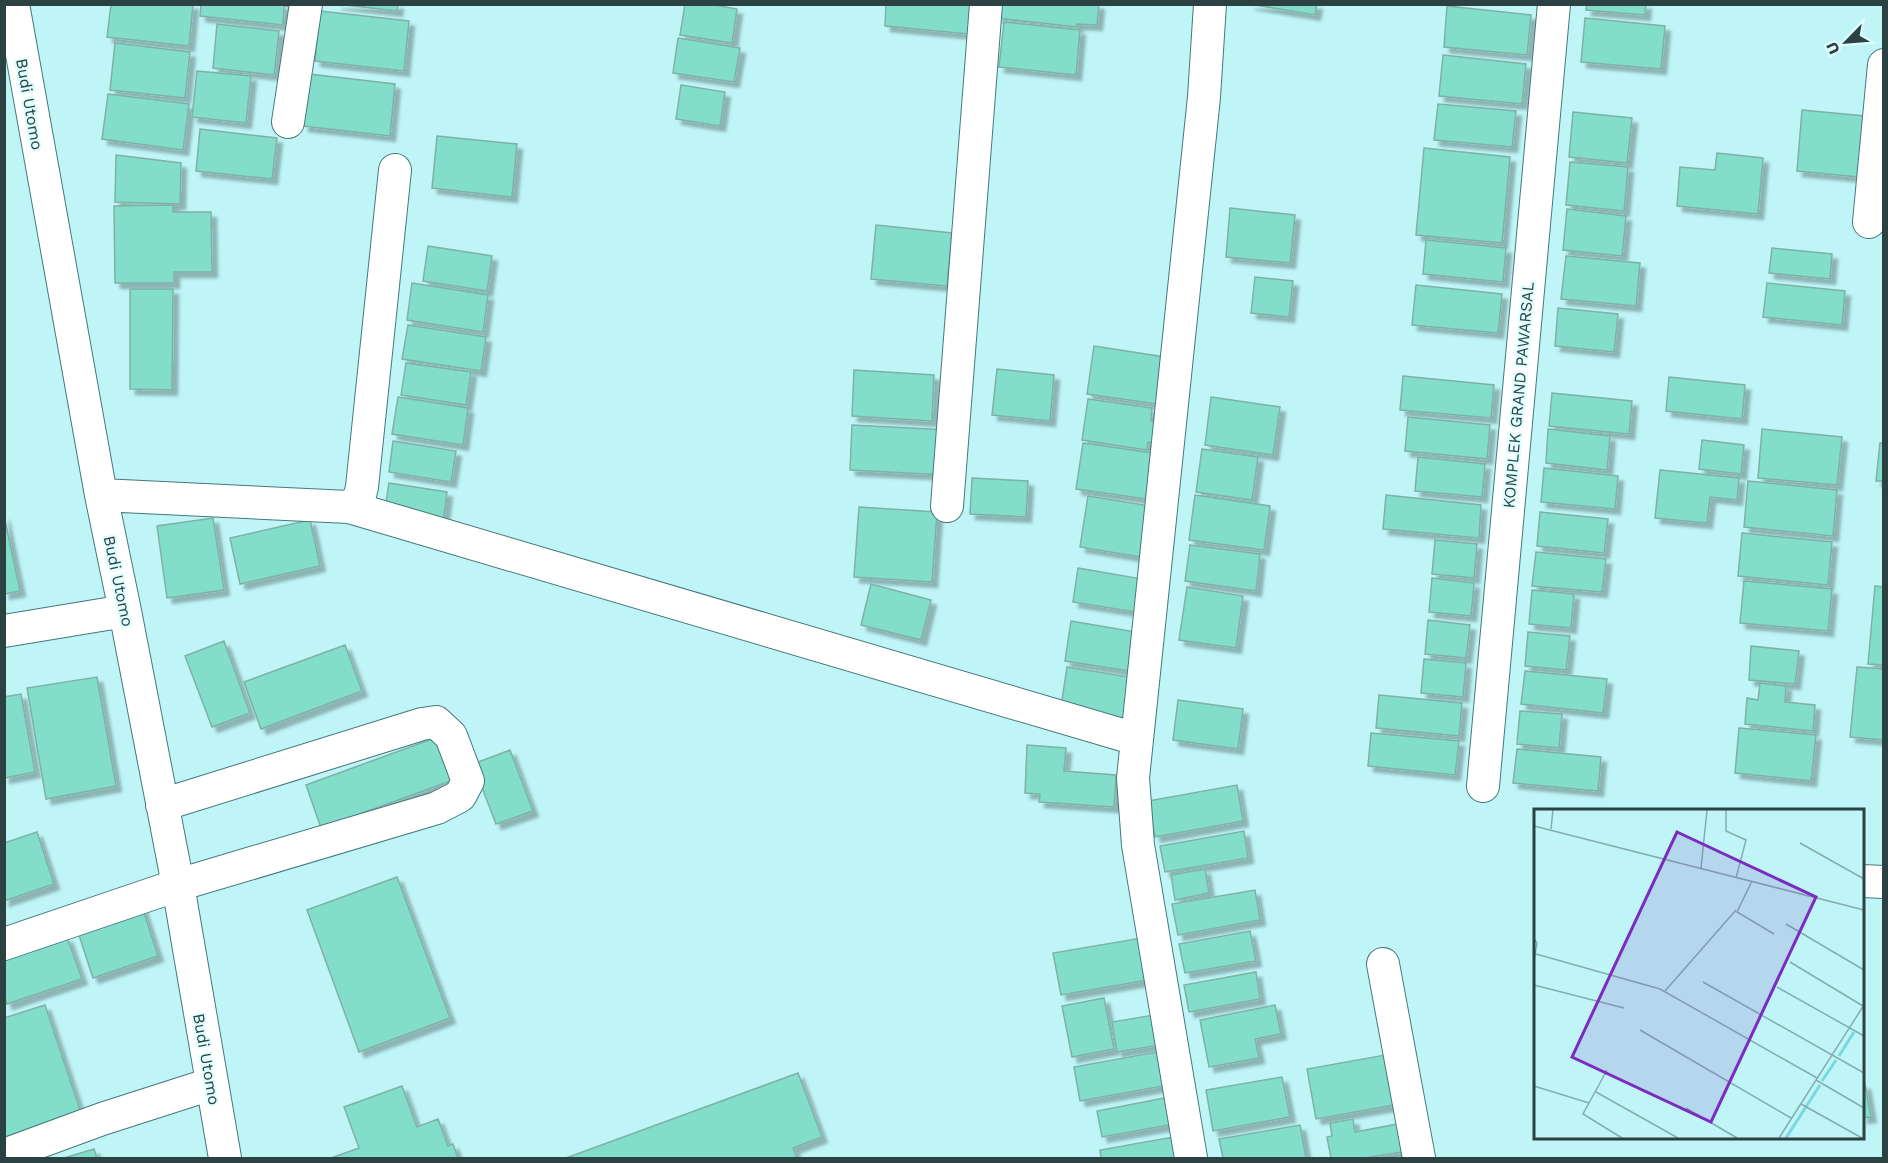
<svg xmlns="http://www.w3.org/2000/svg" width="1888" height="1163" viewBox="0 0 1888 1163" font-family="'Work Sans',sans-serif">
  <defs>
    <filter id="shadow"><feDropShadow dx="5.5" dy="5.5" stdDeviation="1.5" flood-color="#0004"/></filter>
  </defs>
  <rect width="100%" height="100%" fill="#bff5f7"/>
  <path fill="#82decb" stroke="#7fb1a6" stroke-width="1.5" filter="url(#shadow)" d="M 111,4 L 193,4 L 189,46 L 107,37 Z
    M 201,4 L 304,4 L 303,9 L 284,6 L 283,25 L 200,16 Z
    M 336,4 L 398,4 L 397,11 Z
    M 685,4 L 709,4 L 737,9 L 732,43 L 680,35 Z
    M 886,4 L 972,4 L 969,34 L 885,26 Z
    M 998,4 L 1099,4 L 1097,25 L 1077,24 L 1077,27 L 997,18 Z
    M 1249,4 L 1317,4 L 1315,15 Z
    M 1587,4 L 1646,4 L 1645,15 L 1586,10 Z
    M 1447,6 L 1531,15 L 1527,55 L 1444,47 Z
    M 320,11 L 409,21 L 404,71 L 315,61 Z
    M 1585,18 L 1665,26 L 1661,69 L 1581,62 Z
    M 1004,22 L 1080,30 L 1076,75 L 999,67 Z
    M 217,24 L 279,31 L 274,75 L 213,68 Z
    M 678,38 L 740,48 L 734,82 L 673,73 Z
    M 115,43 L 190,52 L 185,98 L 110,90 Z
    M 1443,55 L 1526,64 L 1522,104 L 1439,96 Z
    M 197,71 L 251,76 L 246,123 L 192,117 Z
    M 309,74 L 395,84 L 390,136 L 303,126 Z
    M 681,85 L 725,92 L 720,126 L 676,119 Z
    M 108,94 L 189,104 L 183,150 L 102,139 Z
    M 1438,104 L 1516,111 L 1512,147 L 1434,140 Z
    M 1802,110 L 1865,116 L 1859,177 L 1797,171 Z
    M 1573,112 L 1632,118 L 1627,163 L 1569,157 Z
    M 200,129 L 277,138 L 272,179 L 196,171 Z
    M 437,136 L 517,144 L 512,197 L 432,188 Z
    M 1424,148 L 1510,157 L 1502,243 L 1416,235 Z
    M 1717,153 L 1763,158 L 1758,214 L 1677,206 L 1680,167 L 1715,170 Z
    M 116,155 L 181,163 L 180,204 L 115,202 Z
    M 1570,162 L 1628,167 L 1624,211 L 1566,205 Z
    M 173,205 L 173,212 L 211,212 L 212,272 L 174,272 L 174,283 L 115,283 L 114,206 Z
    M 1230,208 L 1295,215 L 1290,263 L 1226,257 Z
    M 1567,209 L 1626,216 L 1622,256 L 1563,250 Z
    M 876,225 L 952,233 L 947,286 L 871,279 Z
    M 1426,240 L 1506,248 L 1503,282 L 1423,274 Z
    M 428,246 L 492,256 L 487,291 L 423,281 Z
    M 1772,248 L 1832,254 L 1830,279 L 1769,273 Z
    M 1566,256 L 1640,263 L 1636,306 L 1561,299 Z
    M 1255,277 L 1293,281 L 1289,317 L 1251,313 Z
    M 412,283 L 488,295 L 483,332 L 407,320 Z
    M 1767,283 L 1845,291 L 1842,325 L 1763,317 Z
    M 1416,285 L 1502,294 L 1498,333 L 1412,325 Z
    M 130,289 L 173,289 L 172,390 L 130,389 Z
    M 1558,308 L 1618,314 L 1614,352 L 1555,346 Z
    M 408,325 L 486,337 L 481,371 L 402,359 Z
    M 1094,346 L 1171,358 L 1164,405 L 1087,394 Z
    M 406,363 L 471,372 L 466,405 L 401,395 Z
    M 997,369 L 1054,375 L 1050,421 L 992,415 Z
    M 854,370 L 934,375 L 932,421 L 852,416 Z
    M 1403,376 L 1494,385 L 1491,418 L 1400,410 Z
    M 1669,377 L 1745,385 L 1742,419 L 1666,411 Z
    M 1552,393 L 1632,401 L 1629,434 L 1549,426 Z
    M 398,397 L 468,408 L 463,445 L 392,434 Z
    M 1211,397 L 1280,407 L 1273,455 L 1205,445 Z
    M 1088,399 L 1152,408 L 1151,421 L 1164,422 L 1161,444 L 1148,442 L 1147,450 L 1082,440 Z
    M 1408,417 L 1490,425 L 1487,459 L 1405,451 Z
    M 852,425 L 948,430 L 946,475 L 850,470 Z
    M 1548,429 L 1610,436 L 1607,470 L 1546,463 Z
    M 1762,429 L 1842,437 L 1837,485 L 1758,478 Z
    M 1702,440 L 1744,445 L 1741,474 L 1699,469 Z
    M 393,441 L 456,451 L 451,482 L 389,472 Z
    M 1083,443 L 1153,453 L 1147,499 L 1076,489 Z
    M 1880,443 L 1884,443 L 1884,481 L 1876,481 Z
    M 1202,449 L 1258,457 L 1252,500 L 1196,492 Z
    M 1418,457 L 1485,464 L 1482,497 L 1415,491 Z
    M 1544,468 L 1618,476 L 1615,509 L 1541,502 Z
    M 1660,470 L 1739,478 L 1737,500 L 1710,497 L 1707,523 L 1655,518 Z
    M 972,478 L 1028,481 L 1026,517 L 970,514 Z
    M 1748,481 L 1837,490 L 1833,536 L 1744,527 Z
    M 389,483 L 447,492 L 443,524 L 384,515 Z
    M 1195,495 L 1270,506 L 1264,550 L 1189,540 Z
    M 1386,495 L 1481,505 L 1479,538 L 1383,529 Z
    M 1088,496 L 1150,506 L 1141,557 L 1080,547 Z
    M 859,507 L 937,512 L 932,582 L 854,577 Z
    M 1540,512 L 1608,519 L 1604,553 L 1537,546 Z
    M 4,515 L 20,591 L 4,594 Z
    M 213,518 L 224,590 L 167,598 L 157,526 Z
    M 310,520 L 320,566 L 240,584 L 230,538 Z
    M 1742,533 L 1832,542 L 1828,585 L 1738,576 Z
    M 1435,540 L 1477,544 L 1474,578 L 1432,574 Z
    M 1190,545 L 1260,554 L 1256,591 L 1185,581 Z
    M 1536,552 L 1606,559 L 1602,592 L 1532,586 Z
    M 1078,568 L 1148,580 L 1142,613 L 1073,602 Z
    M 1432,578 L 1474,583 L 1471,616 L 1429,612 Z
    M 1744,581 L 1832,589 L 1828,631 L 1740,623 Z
    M 871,584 L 931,600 L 921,640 L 861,625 Z
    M 1875,586 L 1884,587 L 1884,665 L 1868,664 Z
    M 1187,587 L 1243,596 L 1236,648 L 1179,640 Z
    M 1532,590 L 1574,594 L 1571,628 L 1529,624 Z
    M 1428,620 L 1470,625 L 1466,658 L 1425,654 Z
    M 1071,621 L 1142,633 L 1136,672 L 1065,661 Z
    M 1528,632 L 1570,636 L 1566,670 L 1525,666 Z
    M 224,641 L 250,713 L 212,727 L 185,656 Z
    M 345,645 L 362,691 L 261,729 L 244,682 Z
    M 1751,646 L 1799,651 L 1795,684 L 1749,680 Z
    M 1424,659 L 1466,663 L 1463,697 L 1421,693 Z
    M 1067,667 L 1135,678 L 1127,724 L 1060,713 Z
    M 1857,667 L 1884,669 L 1884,740 L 1850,737 Z
    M 1525,671 L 1607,679 L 1603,713 L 1521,704 Z
    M 97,677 L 116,786 L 46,799 L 27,688 Z
    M 1760,683 L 1786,686 L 1785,702 L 1815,705 L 1813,731 L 1745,724 L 1747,698 L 1758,700 Z
    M 21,694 L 35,772 L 4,778 L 4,697 Z
    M 1379,695 L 1462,703 L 1459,736 L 1376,728 Z
    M 1178,700 L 1243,709 L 1238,749 L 1173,740 Z
    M 1520,711 L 1562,714 L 1559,748 L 1517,744 Z
    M 1739,728 L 1816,735 L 1811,781 L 1735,773 Z
    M 1371,733 L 1459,741 L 1455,775 L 1368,766 Z
    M 440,736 L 456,779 L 321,828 L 306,785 Z
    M 1027,745 L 1066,748 L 1064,771 L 1116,775 L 1114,807 L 1039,802 L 1040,794 L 1025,793 Z
    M 1517,749 L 1601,757 L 1598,791 L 1513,783 Z
    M 510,750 L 533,811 L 496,824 L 473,764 Z
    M 1237,785 L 1243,821 L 1155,837 L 1148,801 Z
    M 1244,831 L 1248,858 L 1165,872 L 1160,846 Z
    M 37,832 L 54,884 L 4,901 L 4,843 Z
    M 1205,869 L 1209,893 L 1175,900 L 1171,875 Z
    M 397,877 L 450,1018 L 359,1052 L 307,910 Z
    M 1255,890 L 1260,920 L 1178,935 L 1172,904 Z
    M 142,907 L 158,956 L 93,978 L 77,929 Z
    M 1250,931 L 1256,961 L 1185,973 L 1179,944 Z
    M 67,937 L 82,979 L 7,1004 L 4,996 L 4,957 Z
    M 1147,937 L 1154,979 L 1061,995 L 1053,953 Z
    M 1256,972 L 1260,999 L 1189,1012 L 1184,985 Z
    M 1104,998 L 1114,1049 L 1072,1057 L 1062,1006 Z
    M 45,1005 L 82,1116 L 4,1141 L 4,1018 Z
    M 1275,1005 L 1281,1034 L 1255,1039 L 1259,1058 L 1209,1067 L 1200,1020 Z
    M 1160,1014 L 1166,1044 L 1117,1052 L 1112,1022 Z
    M 1168,1050 L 1174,1084 L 1080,1101 L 1074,1067 Z
    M 1385,1055 L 1394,1105 L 1316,1119 L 1307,1069 Z
    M 798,1073 L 822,1137 L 793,1148 L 797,1158 L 566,1158 Z
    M 1282,1077 L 1290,1117 L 1213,1131 L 1206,1090 Z
    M 1862,1084 L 1865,1084 L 1871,1117 L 1862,1118 Z
    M 402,1086 L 417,1127 L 438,1119 L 448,1146 L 453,1144 L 458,1158 L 331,1158 L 359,1148 L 344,1107 Z
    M 1175,1096 L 1180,1123 L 1102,1137 L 1097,1111 Z
    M 1353,1119 L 1355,1132 L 1403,1123 L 1408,1151 L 1365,1158 L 1331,1158 L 1327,1137 L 1332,1136 L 1330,1123 Z
    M 1300,1125 L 1306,1158 L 1223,1158 L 1219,1139 Z
    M 1173,1137 L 1177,1158 L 1101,1158 L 1100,1150 Z
    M 94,1149 L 97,1158 L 64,1158 Z"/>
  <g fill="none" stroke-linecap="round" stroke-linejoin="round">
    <defs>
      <path id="minor" d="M 13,4 L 101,495 L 125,611 L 178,885 L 225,1158
        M 288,122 L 306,4
        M 1869,222 L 1884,65
        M 101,495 L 349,507 L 359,499 L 362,487 L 395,170
        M 947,506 L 986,4
        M 349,507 L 1136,739
        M 4,631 L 125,611
        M 1483,786 L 1554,4
        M 1862,881 L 1884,882
        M 4,944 L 178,885 L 437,808 L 460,796 L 468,781 L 451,736 L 436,722 L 422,724 L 162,805
        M 1383,964 L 1419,1158
        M 4,1155 L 102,1119 L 211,1084
        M 1191,1158 L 1138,845 L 1133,778 L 1204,97 L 1210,4"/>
    </defs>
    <use href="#minor" stroke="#45787a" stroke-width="34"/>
    <use href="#minor" stroke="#fff" stroke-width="32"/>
  </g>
  <g text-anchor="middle" stroke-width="4.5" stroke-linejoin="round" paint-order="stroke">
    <g font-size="16" fill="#2b4142" stroke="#defeff">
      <text transform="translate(30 104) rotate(80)" y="6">Budi Utomo</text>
      <text transform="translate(1518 395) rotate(-85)" y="6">KOMPLEK GRAND PAWARSAL</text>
      <text transform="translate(119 581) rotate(78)" y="6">Budi Utomo</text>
      <text transform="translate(207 1059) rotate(80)" y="6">Budi Utomo</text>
    </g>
  </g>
  <g transform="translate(1534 809)">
    <rect width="330" height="330" fill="#bff5f7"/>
    <path fill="none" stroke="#77d9dd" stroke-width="3" d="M 305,247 L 320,223M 288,272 L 302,251M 252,329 L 286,276"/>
    <path fill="none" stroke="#84adaf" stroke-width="1.5" d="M 192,1 L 192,22 L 212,31 L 202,69M 0,17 L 330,101M 17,20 L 19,1M 266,34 L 330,70M 167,59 L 173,1M 218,72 L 203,103 L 240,125M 252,115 L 330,161M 0,130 L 3,134 L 0,151M 2,145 L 126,180 L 283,269M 256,153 L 329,197M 169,173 L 330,264M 0,176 L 90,199M 243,178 L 330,227M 131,182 L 202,101M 106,221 L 257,309M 73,261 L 49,305 L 88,329M 282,271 L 330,299M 0,277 L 55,294M 62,283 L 144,329M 267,295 L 328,329M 152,299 L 203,329M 245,329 L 330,196"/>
    <path fill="#7b2cbf" fill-opacity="0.15" stroke="#7b2cbf" stroke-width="3" d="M 143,23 L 282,88 L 177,313 L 38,248 Z"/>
    <rect width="330" height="330" fill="none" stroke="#2b4142" stroke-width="3"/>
  </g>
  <rect width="1888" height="1163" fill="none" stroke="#2b4142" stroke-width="12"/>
  <g transform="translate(1846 42) rotate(245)" stroke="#defeff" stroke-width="4.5" paint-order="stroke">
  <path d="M0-4.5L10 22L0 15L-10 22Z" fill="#2b4142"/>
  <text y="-9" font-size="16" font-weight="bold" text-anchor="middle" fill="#2b4142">U</text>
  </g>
</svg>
